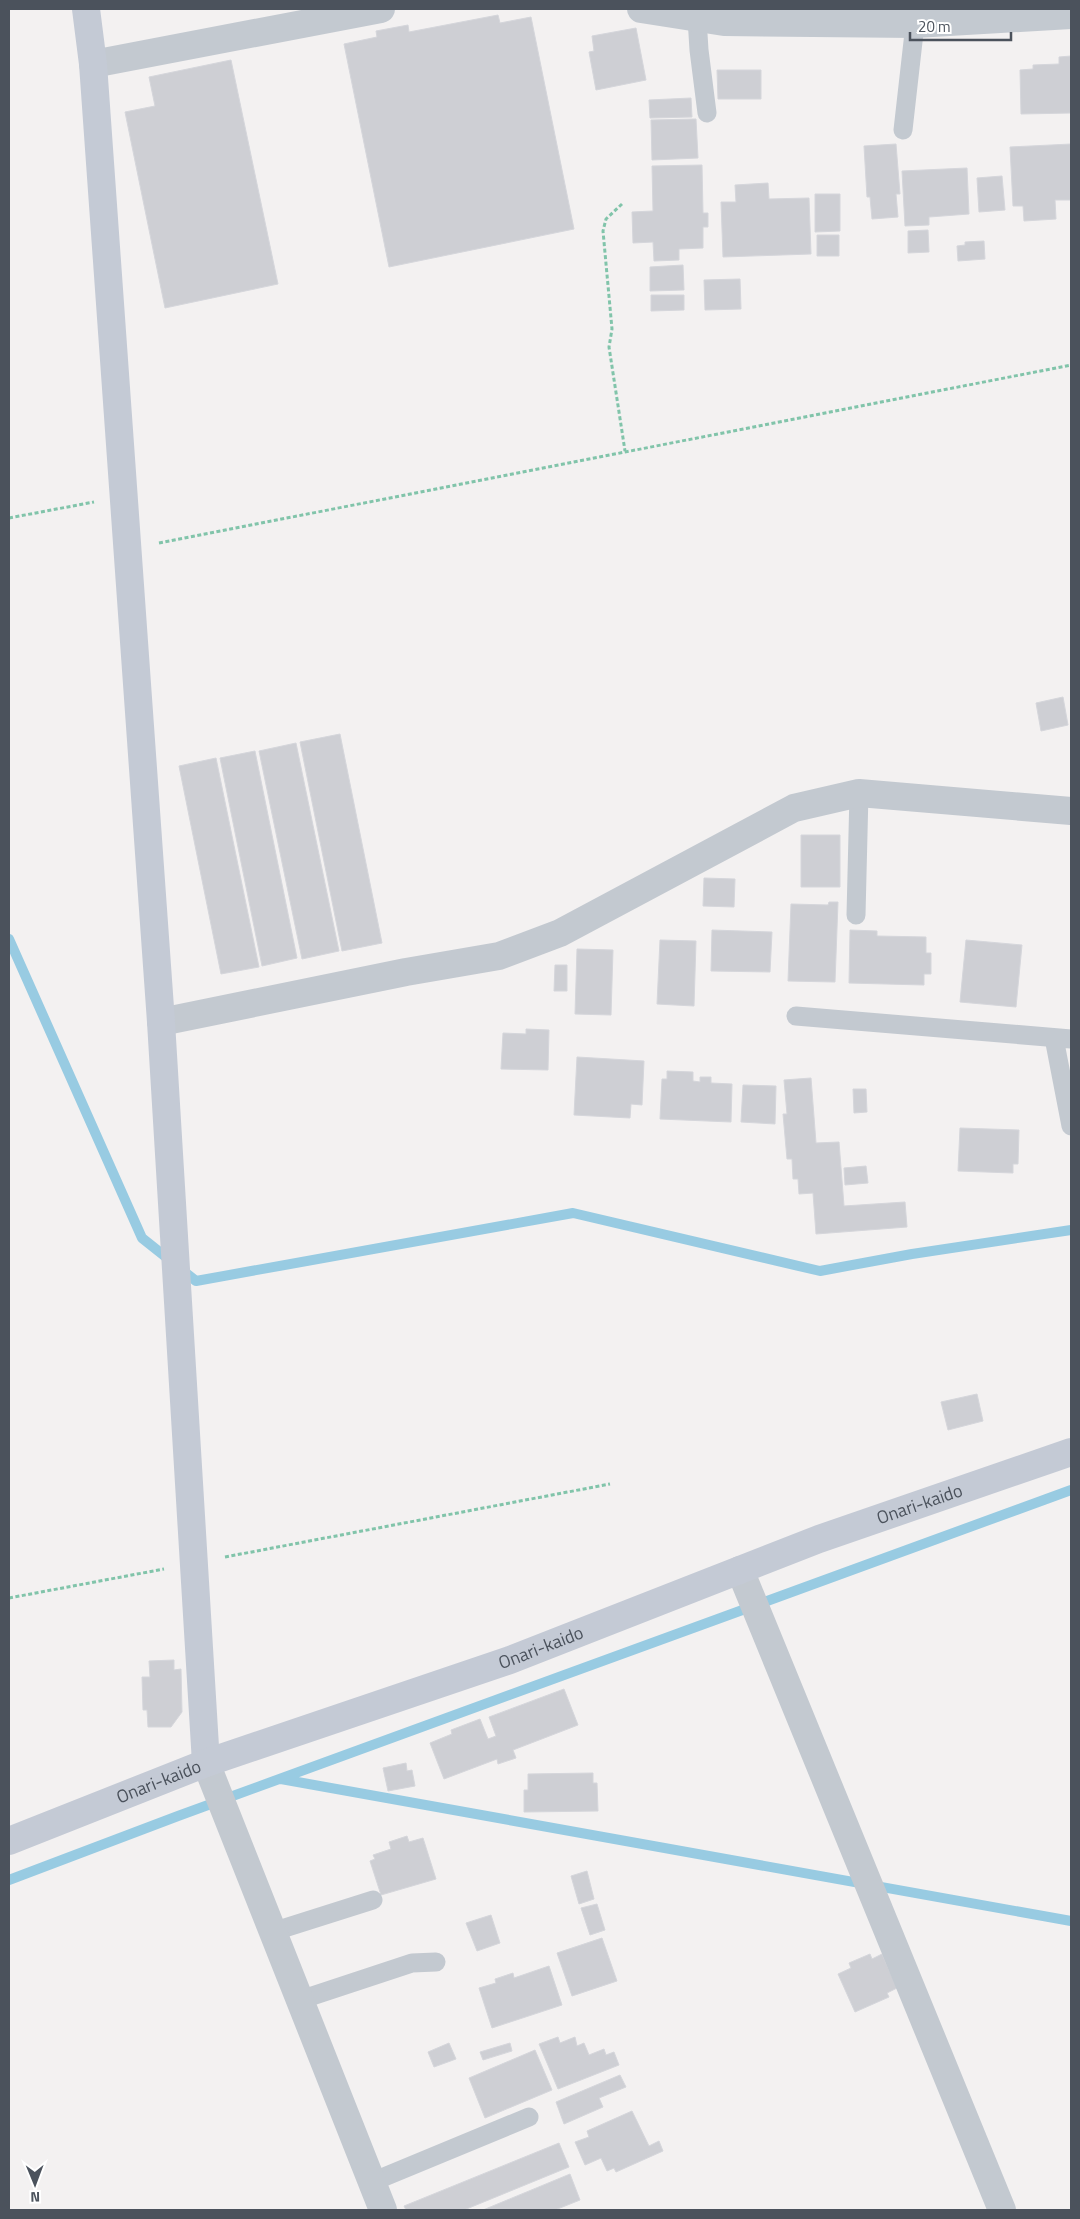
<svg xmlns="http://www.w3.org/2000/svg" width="1080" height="2219" viewBox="0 0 1080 2219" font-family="'Titillium Web',sans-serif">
  <rect width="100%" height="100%" fill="#f3f1f1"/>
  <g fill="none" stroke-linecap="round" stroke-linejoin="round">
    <path stroke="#98cbe2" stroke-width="10" d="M 9,939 L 142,1238 L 196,1281 L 573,1213 L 820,1271 L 912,1254 L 1071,1230
      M 281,1779 L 1071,1921
      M 9,1880 L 178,1816 L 1071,1490"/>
  </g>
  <path fill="#cecfd4" stroke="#d5d6db" d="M 498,15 L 500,23 L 531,17 L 574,229 L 389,267 L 344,44 L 377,37 L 376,31 L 408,25 L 409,32 Z
    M 636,28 L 646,80 L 596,90 L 589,52 L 594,51 L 592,36 Z
    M 1071,56 L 1071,113 L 1021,114 L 1020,70 L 1033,69 L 1033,65 L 1059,64 L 1059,57 Z
    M 231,60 L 278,284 L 165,308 L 125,112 L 155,106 L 149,77 Z
    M 717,70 L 761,70 L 761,99 L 718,99 Z
    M 691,98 L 692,117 L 650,118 L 649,100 Z
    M 696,119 L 698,158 L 652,160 L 651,120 Z
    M 896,144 L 900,194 L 896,194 L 898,217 L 872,219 L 870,197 L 867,197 L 864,146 Z
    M 1071,144 L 1071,200 L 1055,200 L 1056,219 L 1024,221 L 1023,206 L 1013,206 L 1010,147 Z
    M 702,165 L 703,213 L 708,213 L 708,227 L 703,227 L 703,248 L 679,249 L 679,260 L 654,261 L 653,242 L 633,243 L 632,212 L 653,211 L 652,166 Z
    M 967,168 L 969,214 L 929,217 L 929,225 L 905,226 L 902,171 Z
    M 1002,176 L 1005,210 L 979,212 L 977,178 Z
    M 768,183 L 769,199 L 809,198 L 811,254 L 723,257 L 721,202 L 736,202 L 735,185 Z
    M 815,194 L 840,194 L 840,231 L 815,232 Z
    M 928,230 L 929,252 L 908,253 L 908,231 Z
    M 817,235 L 839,235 L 839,256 L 817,256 Z
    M 984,241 L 985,259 L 958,261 L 957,246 L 965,245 L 965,242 Z
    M 683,265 L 684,290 L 650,291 L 650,267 Z
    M 740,279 L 741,309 L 705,310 L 704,280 Z
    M 651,295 L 684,295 L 684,310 L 651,311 Z
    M 1063,697 L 1068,725 L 1041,731 L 1036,703 Z
    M 340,734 L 382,943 L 342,951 L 300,742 Z
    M 296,743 L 339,951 L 302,959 L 259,751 Z
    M 255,751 L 297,958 L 262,966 L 220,758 Z
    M 216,758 L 259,967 L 221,974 L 179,766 Z
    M 801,835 L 840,835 L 840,887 L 801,887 Z
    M 704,878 L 735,879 L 734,907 L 703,906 Z
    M 829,902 L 838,902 L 835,982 L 788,981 L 791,904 L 828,905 Z
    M 712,930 L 772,932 L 770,972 L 711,971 Z
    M 850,930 L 877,931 L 877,936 L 926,937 L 926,953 L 931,953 L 931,974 L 924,974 L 924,985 L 849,983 Z
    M 660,940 L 696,941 L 694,1006 L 657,1004 Z
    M 966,940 L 1022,945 L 1016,1007 L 960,1002 Z
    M 577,949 L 613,950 L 611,1015 L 575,1014 Z
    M 555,965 L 567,965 L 567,991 L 554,991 Z
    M 526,1029 L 549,1030 L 548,1070 L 501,1069 L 503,1033 L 526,1034 Z
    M 577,1057 L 644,1061 L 642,1105 L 631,1104 L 630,1118 L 574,1115 Z
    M 667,1071 L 693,1072 L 693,1081 L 700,1082 L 700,1077 L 711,1077 L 711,1083 L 732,1084 L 731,1122 L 660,1119 L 662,1079 L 667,1079 Z
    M 811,1078 L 816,1143 L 839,1142 L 844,1206 L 905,1202 L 907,1227 L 816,1234 L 813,1193 L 799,1194 L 798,1179 L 793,1179 L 792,1159 L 787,1159 L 783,1114 L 787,1114 L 784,1080 Z
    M 743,1085 L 776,1086 L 775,1124 L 741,1122 Z
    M 853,1089 L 866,1089 L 867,1112 L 854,1113 Z
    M 960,1128 L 1019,1130 L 1018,1164 L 1013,1164 L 1013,1173 L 958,1171 Z
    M 866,1166 L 868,1183 L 845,1185 L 844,1168 Z
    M 977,1394 L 983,1421 L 948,1430 L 941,1402 Z
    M 174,1660 L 174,1670 L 181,1669 L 182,1712 L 171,1727 L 148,1727 L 147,1710 L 143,1710 L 142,1677 L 150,1677 L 149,1661 Z
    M 564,1689 L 578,1725 L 513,1750 L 516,1758 L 498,1764 L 497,1759 L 444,1779 L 430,1743 L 452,1734 L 451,1730 L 480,1719 L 488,1739 L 496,1736 L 489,1717 Z
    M 406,1763 L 407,1771 L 412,1770 L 415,1786 L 388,1791 L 383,1768 Z
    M 593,1773 L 593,1783 L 597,1783 L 598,1811 L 524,1812 L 524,1790 L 528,1790 L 528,1774 Z
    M 407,1836 L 409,1842 L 423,1838 L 436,1879 L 381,1895 L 370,1861 L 375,1859 L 373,1855 L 391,1849 L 389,1842 Z
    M 587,1871 L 594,1899 L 579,1904 L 571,1876 Z
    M 597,1904 L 605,1930 L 590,1935 L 581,1908 Z
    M 491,1915 L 500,1943 L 477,1951 L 466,1923 Z
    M 602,1938 L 617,1981 L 572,1996 L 557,1953 Z
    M 870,1954 L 872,1959 L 882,1954 L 897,1988 L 887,1993 L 889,1997 L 855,2012 L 838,1974 L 851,1968 L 849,1963 Z
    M 549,1966 L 562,2005 L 492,2028 L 479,1988 L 496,1983 L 495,1979 L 513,1973 L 514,1978 Z
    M 558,2037 L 560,2043 L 575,2037 L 577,2046 L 584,2043 L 589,2055 L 604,2049 L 606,2055 L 614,2052 L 619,2065 L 558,2089 L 539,2044 Z
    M 449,2043 L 456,2059 L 434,2067 L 428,2052 Z
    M 510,2043 L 512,2051 L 483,2060 L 480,2052 Z
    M 535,2050 L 552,2090 L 485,2118 L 469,2078 Z
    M 620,2075 L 626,2087 L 599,2098 L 603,2107 L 564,2124 L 556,2102 Z
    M 632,2111 L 649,2146 L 659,2141 L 663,2151 L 616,2172 L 614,2168 L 607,2171 L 601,2158 L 585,2165 L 575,2142 L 589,2137 L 587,2131 Z
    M 559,2143 L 569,2167 L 464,2210 L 406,2210 L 404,2206 Z
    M 570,2174 L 580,2200 L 555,2210 L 483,2210 Z"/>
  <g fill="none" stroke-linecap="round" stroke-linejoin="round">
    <path stroke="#81c4aa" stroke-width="3" stroke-dasharray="4 2.5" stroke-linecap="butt" d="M 622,204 L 606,219 L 603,231 L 612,329 L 609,347 L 625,451
      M 9,518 L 94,502
      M 159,543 L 1071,365
      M 225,1557 L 610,1484
      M 9,1598 L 164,1569"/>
    <path stroke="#c3c9d0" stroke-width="19" d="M 697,18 L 699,50 L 707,113
      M 903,130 L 915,24
      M 856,915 L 859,793
      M 796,1016 L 1071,1039
      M 1054,1038 L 1071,1126
      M 272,1932 L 373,1900
      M 300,2000 L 412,1963 L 436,1962
      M 372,2182 L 529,2117"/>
    <path stroke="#c3c9d0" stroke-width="28" d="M 641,9 L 724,22 L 915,24 L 1071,15
      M 93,64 L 381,9
      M 161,1022 L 406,972 L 499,956 L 560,933 L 794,808 L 859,793 L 1071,811
      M 740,1570 L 1002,2210
      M 206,1763 L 383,2210"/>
    <g stroke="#c4cad5" stroke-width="28">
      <path d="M 86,9 L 93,64 L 161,1022 L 206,1763"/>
      <path id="s1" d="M 9,1841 L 206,1763 L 510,1660 L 819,1539 L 1071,1452"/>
    </g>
  </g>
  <g text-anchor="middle" stroke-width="4" stroke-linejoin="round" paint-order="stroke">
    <g font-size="18" fill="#4b525c" stroke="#fff">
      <text dy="6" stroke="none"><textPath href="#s1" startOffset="971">Onari-kaido</textPath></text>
      <text dy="6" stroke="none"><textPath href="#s1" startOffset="566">Onari-kaido</textPath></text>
      <text dy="6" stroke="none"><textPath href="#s1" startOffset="161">Onari-kaido</textPath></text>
    </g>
  </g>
  <rect width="1080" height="2219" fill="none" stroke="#4b525c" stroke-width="20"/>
  <g transform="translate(35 2184) rotate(179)" stroke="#ffffff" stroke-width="4" paint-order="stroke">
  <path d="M0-4L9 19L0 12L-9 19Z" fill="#4b525c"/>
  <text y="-8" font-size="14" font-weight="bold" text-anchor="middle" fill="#4b525c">N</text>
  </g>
  <path d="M910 32v8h101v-8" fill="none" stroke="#4b525c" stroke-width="2.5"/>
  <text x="918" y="32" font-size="15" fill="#4b525c" stroke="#ffffff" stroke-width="4" paint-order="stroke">20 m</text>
</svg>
